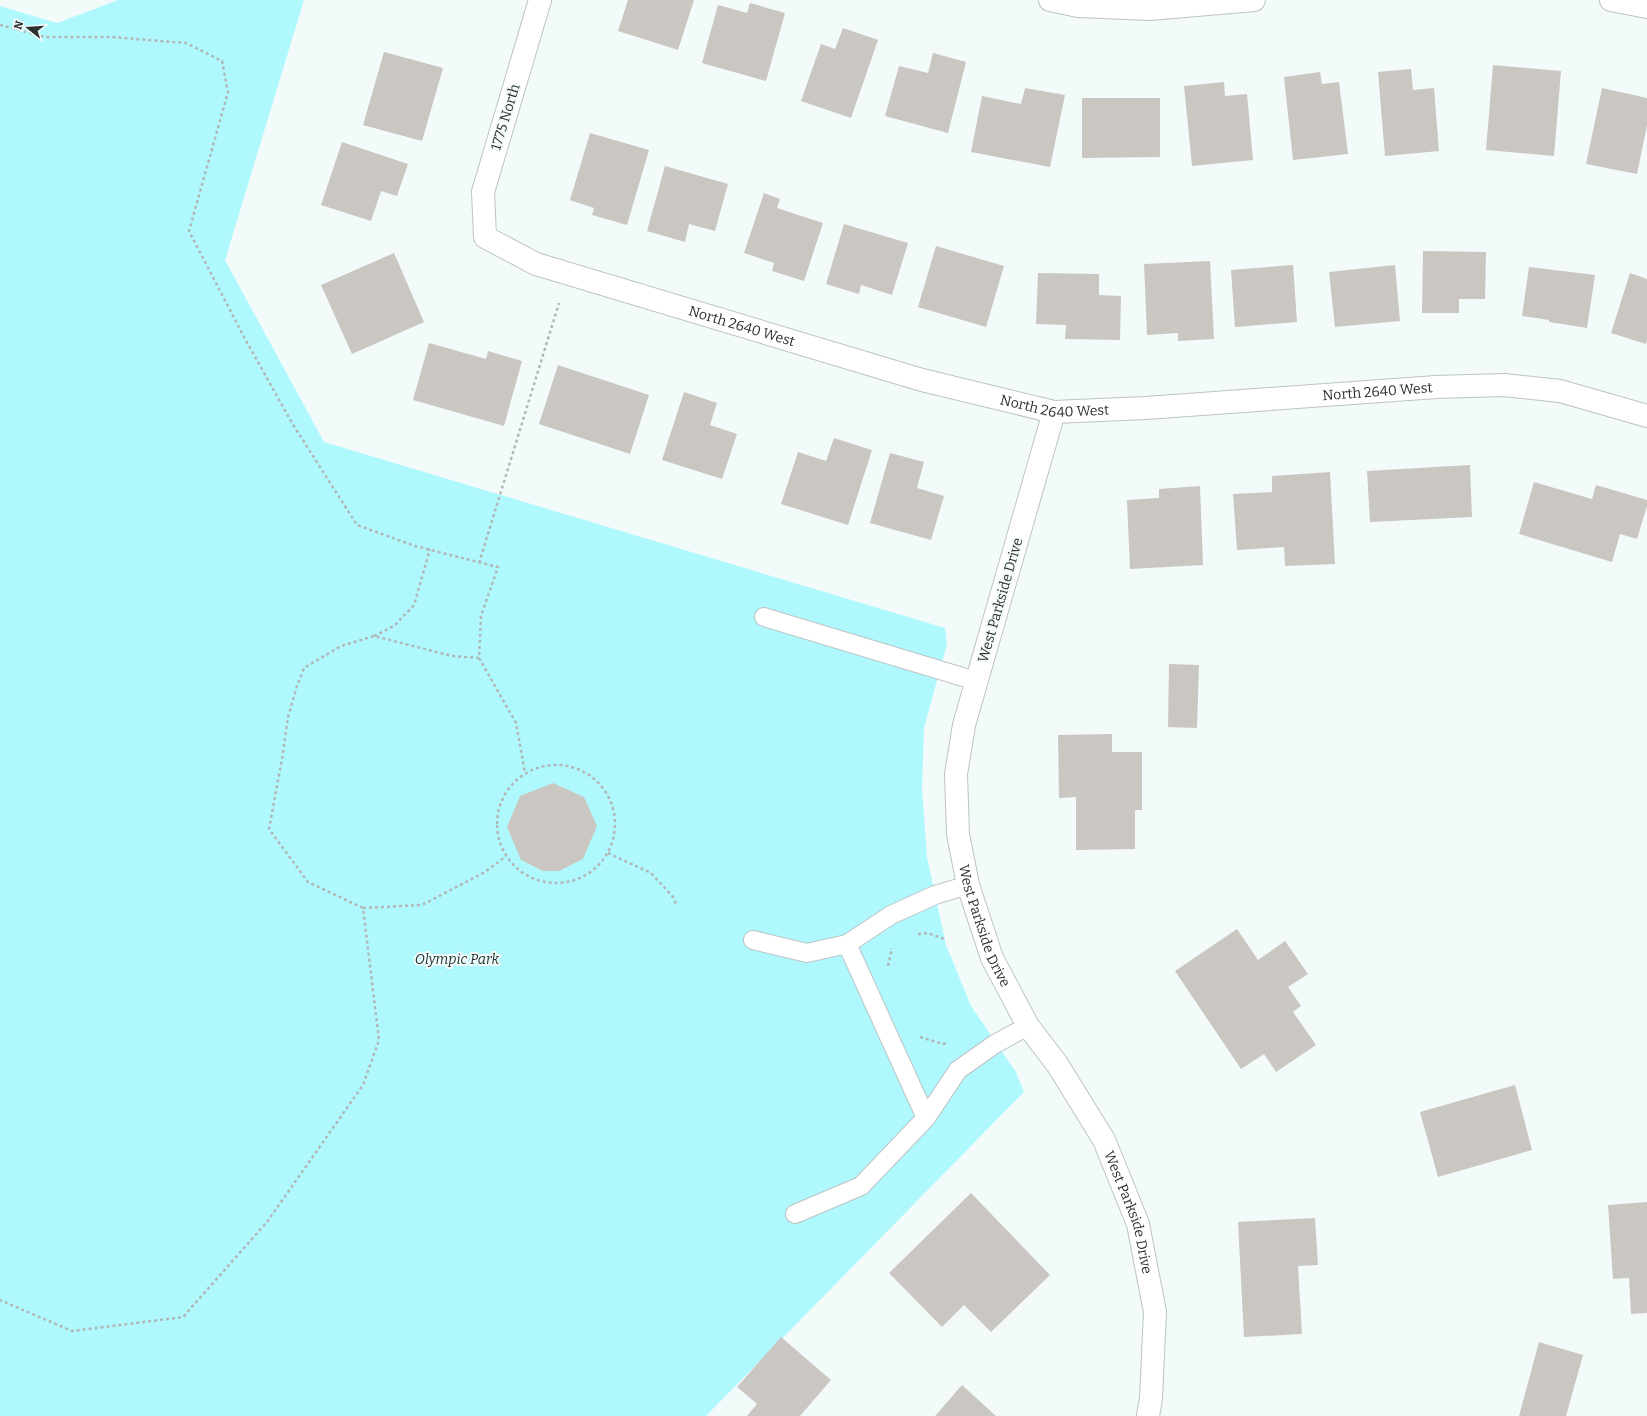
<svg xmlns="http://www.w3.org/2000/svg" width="1647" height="1416" viewBox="0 0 1647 1416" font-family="Bitter,serif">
  <rect width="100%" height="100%" fill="#f3fafa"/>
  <path fill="#aff9fe" d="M 118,0 L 304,0 L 225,260 L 324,442 L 945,628 L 947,644 L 924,728 L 922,789 L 927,857 L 946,945 L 971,1006 L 1016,1072 L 1024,1092 L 706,1416 L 0,1416 L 0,6 L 57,23 Z"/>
  <path fill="#cac7c2" d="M 628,0 L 694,0 L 678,50 L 618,31 Z
    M 750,3 L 785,13 L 766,81 L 702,63 L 718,5 L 747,13 Z
    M 843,28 L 878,40 L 851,118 L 801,101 L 821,44 L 835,49 Z
    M 384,52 L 443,68 L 422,141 L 363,125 Z
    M 933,53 L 966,62 L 948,133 L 885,116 L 899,66 L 928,73 Z
    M 1493,65 L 1561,71 L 1554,156 L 1486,150 Z
    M 1411,69 L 1413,90 L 1434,88 L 1439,151 L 1385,156 L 1378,72 Z
    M 1320,72 L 1322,84 L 1339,82 L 1348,154 L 1293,160 L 1284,77 Z
    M 1224,82 L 1225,96 L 1247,94 L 1253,160 L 1192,166 L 1184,86 Z
    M 1025,88 L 1065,95 L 1050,167 L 971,152 L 982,96 L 1021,104 Z
    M 1602,88 L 1647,98 L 1647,125 L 1637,174 L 1586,164 Z
    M 1082,98 L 1160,98 L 1160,157 L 1082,158 Z
    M 590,133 L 649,150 L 627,225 L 592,215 L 594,208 L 570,200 Z
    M 342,142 L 408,164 L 397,196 L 381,191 L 371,221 L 321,205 Z
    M 665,166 L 728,184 L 715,231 L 689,224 L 685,242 L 647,231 Z
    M 764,193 L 780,199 L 777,208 L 823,223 L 804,281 L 772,271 L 774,263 L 744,253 Z
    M 844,224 L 908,243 L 892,295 L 861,285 L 859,294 L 826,284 Z
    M 936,246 L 1004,266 L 986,327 L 918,307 Z
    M 1423,251 L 1486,252 L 1485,299 L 1459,299 L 1459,313 L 1422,313 Z
    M 394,253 L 424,322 L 352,354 L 321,285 Z
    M 1210,261 L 1214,339 L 1178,341 L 1178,333 L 1147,335 L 1144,264 Z
    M 1293,265 L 1297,322 L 1235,327 L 1231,270 Z
    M 1395,265 L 1400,321 L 1335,327 L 1329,272 Z
    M 1529,267 L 1595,275 L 1587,328 L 1549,322 L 1549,320 L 1522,316 Z
    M 1038,273 L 1099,274 L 1099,295 L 1121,296 L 1120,340 L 1065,339 L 1066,325 L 1036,324 Z
    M 1630,273 L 1647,279 L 1647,339 L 1646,344 L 1611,333 Z
    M 429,343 L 486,359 L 488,351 L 522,361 L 504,426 L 413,400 Z
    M 558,365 L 649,395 L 630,454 L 539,424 Z
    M 684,392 L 717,403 L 710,425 L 737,434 L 722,479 L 662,460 Z
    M 834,438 L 872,450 L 848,525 L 781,504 L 798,452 L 826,461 Z
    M 890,453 L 924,462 L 917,488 L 944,496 L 931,540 L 870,523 Z
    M 1470,465 L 1472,517 L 1370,522 L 1367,471 Z
    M 1330,472 L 1335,564 L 1285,566 L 1284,547 L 1237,550 L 1233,494 L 1272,492 L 1272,476 Z
    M 1534,482 L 1592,499 L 1596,485 L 1647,500 L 1647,506 L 1637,539 L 1620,534 L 1612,562 L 1519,534 Z
    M 1200,486 L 1203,565 L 1130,569 L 1127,500 L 1159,498 L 1159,489 Z
    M 1169,664 L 1199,665 L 1197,728 L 1168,727 Z
    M 1112,734 L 1112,752 L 1142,752 L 1142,810 L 1135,810 L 1135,849 L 1076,850 L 1076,797 L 1059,798 L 1058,735 Z
    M 553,783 L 584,797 L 597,826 L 583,859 L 559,871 L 543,871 L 521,860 L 507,827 L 520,796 Z
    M 1237,929 L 1258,960 L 1285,941 L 1308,974 L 1288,987 L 1301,1006 L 1293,1012 L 1316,1045 L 1276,1072 L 1264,1054 L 1241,1069 L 1175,971 Z
    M 1515,1085 L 1532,1150 L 1438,1177 L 1420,1112 Z
    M 971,1193 L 1050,1275 L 991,1332 L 964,1305 L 942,1327 L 889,1273 Z
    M 1647,1202 L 1647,1313 L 1631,1314 L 1629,1278 L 1613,1279 L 1608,1205 Z
    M 1315,1218 L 1318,1265 L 1298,1266 L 1302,1334 L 1244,1337 L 1238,1222 Z
    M 781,1337 L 831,1380 L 800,1416 L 747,1416 L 757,1404 L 737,1387 Z
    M 1539,1342 L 1583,1355 L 1566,1416 L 1519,1416 Z
    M 962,1385 L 996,1416 L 935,1416 Z"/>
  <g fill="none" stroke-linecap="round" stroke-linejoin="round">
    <defs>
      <path id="service" d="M 764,617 L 976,681
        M 753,940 L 807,953 L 847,944 L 891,915 L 935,895 L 968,885
        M 847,944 L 926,1118
        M 795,1214 L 861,1186 L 926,1118 L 958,1070 L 995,1044 L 1028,1026"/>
      <g id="minor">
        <path id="s1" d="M 540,0 L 483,192 L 485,237 L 536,264 L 922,380 L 1054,412 L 1146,408 L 1436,387 L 1504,385 L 1560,391 L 1647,416"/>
        <path d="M 1050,0 L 1078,6 L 1150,9 L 1254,0"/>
        <path d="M 1611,0 L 1647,7"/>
        <path id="s2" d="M 1054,412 L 964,725 L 956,774 L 958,834 L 968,885 L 992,958 L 1028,1026 L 1057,1064 L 1104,1140 L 1138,1224 L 1155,1312 L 1151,1398 L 1148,1416"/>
      </g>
    </defs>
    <use href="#service" stroke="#bdc3c4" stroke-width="20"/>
    <use href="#minor" stroke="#bdc3c4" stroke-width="24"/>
    <path stroke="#b1b7b7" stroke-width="2.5" stroke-dasharray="3 3" stroke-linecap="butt" d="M 0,25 L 45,37 L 112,37 L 186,43 L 222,61 L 228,92 L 189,231 L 244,337 L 292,423 L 357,525 L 415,546 L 498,567 L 481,616 L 479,658 L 452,656 L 374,636 L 341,646 L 304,668 L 297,686 L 288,717 L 282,759 L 269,829 L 308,882 L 363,908 L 379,1040 L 363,1085 L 267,1222 L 183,1317 L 72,1331 L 0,1300
      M 479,563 L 559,303
      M 374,636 L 394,626 L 414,605 L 430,549
      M 479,658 L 516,723 L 525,773
      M497 824a59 59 0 1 1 118 0a59 59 0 1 1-118 0Z
      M 608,853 L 651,873 L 673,897 L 677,906
      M 363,908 L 422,905 L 485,872 L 505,857
      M 918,934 L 927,933 L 945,939
      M 888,966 L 892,948
      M 920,1037 L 943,1044 L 947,1043"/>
    <use href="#service" stroke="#fff" stroke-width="18"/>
    <use href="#minor" stroke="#fff" stroke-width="22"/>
  </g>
  <g text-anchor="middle" stroke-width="4" stroke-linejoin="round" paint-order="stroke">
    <g font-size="14" fill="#2d3030" stroke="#f3fafa">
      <text transform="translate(505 117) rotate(-73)" y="5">1775 North</text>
      <text dy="5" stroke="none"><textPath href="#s1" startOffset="518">North 2640 West</textPath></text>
      <text dy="5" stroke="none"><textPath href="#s1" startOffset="1166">North 2640 West</textPath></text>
      <text dy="5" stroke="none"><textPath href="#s1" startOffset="842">North 2640 West</textPath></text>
      <text transform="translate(1000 600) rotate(-74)" y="5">West Parkside Drive</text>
      <text dy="5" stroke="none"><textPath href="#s2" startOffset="531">West Parkside Drive</textPath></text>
      <text dy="5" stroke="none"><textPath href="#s2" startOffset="855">West Parkside Drive</textPath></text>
    </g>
    <g font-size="14" font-style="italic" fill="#1a3031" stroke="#f3fafa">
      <text x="457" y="964">Olympic Park</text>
    </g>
  </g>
  <g transform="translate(28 28) rotate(287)" stroke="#f3fafa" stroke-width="3" paint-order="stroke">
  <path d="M0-3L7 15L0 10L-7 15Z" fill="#2d3030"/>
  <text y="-6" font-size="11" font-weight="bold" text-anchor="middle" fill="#2d3030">N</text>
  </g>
</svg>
